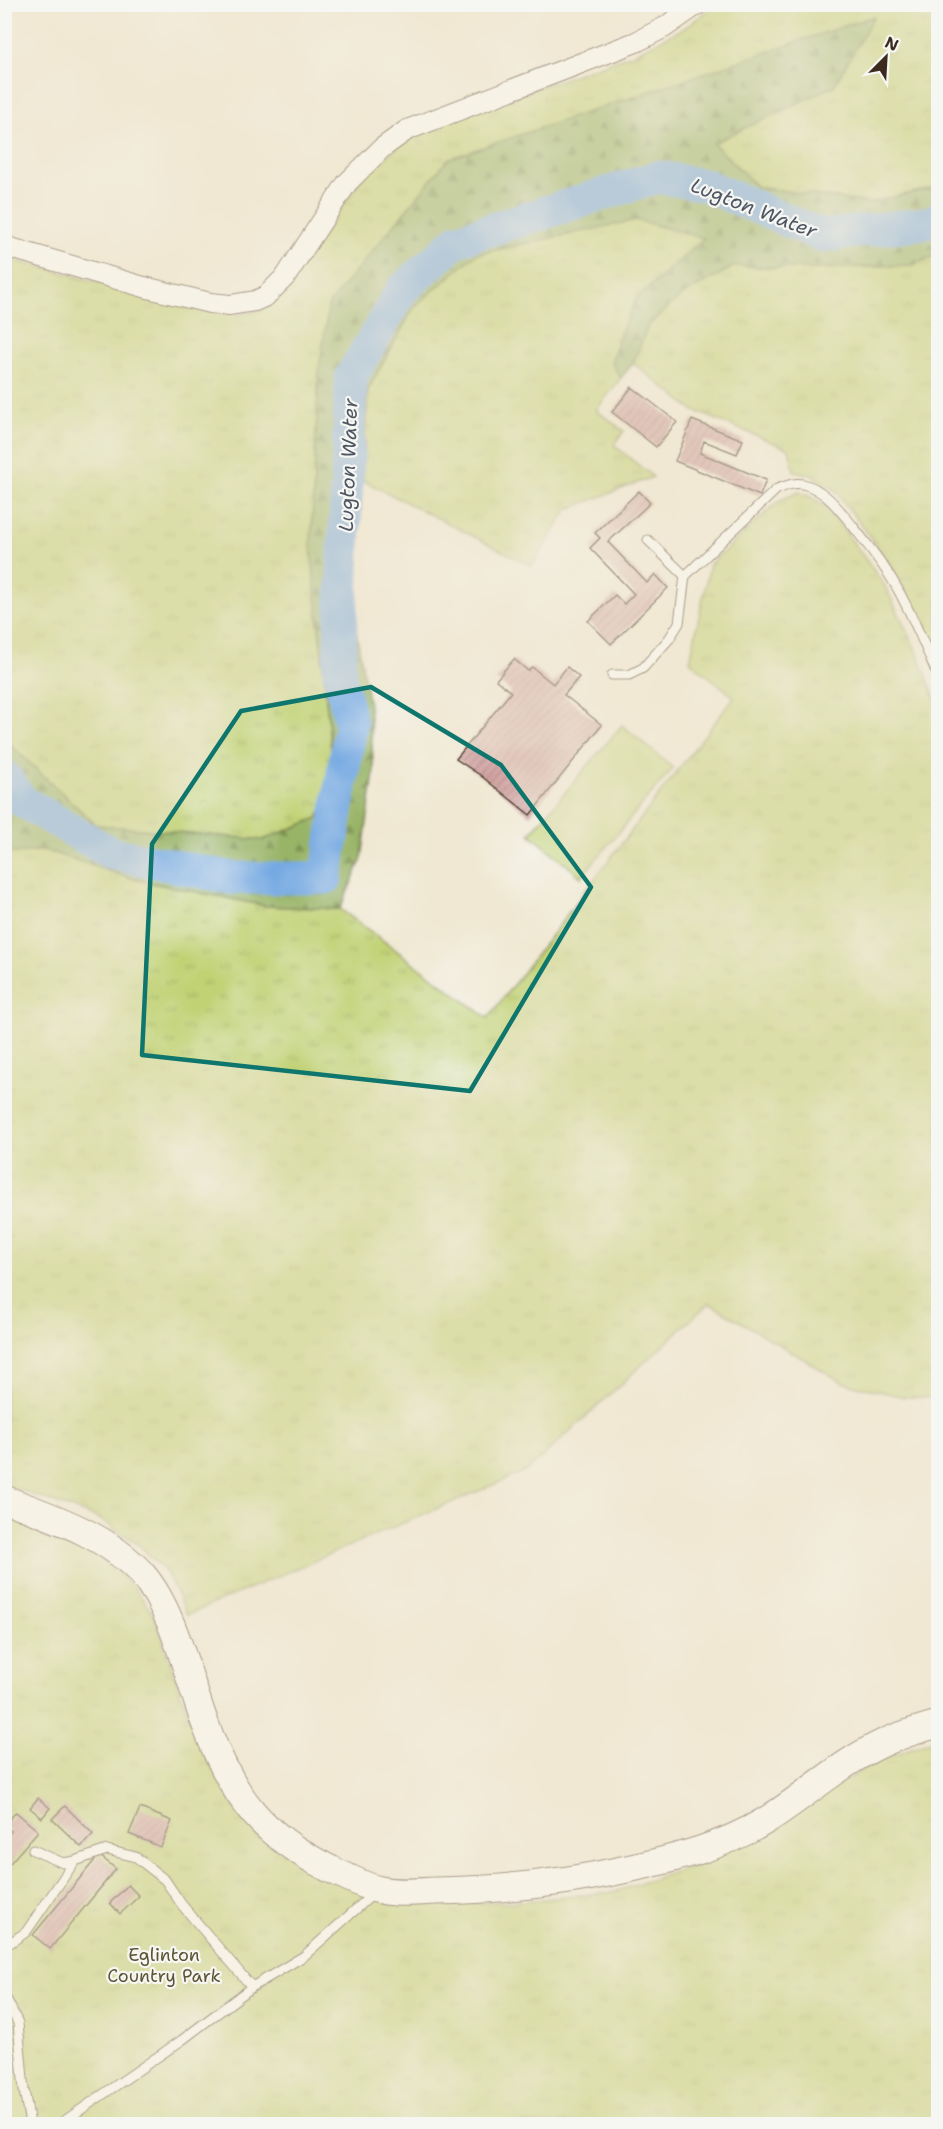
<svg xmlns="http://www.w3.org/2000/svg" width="943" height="2129" viewBox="0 0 943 2129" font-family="'Shantell Sans',sans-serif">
  <defs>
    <pattern id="grass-tufts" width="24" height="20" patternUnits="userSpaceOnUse" patternTransform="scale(1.5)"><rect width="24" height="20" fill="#c1d275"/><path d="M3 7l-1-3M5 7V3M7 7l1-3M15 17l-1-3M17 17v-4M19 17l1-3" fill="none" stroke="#a7b465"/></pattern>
    <pattern id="forest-firs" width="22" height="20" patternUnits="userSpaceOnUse" patternTransform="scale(1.5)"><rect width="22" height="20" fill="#98b466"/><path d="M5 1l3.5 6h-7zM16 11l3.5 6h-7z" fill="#7d9353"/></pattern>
    <pattern id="building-hatch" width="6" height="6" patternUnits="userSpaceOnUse" patternTransform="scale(1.5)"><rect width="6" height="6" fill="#d09e9d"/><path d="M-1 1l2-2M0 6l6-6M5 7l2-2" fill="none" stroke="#aa817f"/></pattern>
  </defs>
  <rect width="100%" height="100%" fill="#f6f6f2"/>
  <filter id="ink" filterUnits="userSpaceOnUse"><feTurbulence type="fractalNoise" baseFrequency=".0167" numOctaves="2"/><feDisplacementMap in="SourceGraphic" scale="12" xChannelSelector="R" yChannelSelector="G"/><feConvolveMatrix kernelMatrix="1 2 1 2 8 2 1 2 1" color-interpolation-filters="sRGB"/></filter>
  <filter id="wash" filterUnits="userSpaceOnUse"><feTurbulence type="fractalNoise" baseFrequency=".008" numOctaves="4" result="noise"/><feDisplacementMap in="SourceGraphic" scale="24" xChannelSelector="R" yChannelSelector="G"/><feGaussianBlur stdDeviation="1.35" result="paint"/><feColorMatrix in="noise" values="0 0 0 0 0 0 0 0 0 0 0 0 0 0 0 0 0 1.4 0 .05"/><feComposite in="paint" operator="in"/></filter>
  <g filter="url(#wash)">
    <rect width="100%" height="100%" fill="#f0e8d2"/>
    <path fill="url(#grass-tufts)" stroke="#7e7e4a" stroke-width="1.5" d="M 715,5 L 938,5 L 937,187 L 869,203 L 757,187 L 713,143 L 834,86 L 873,17 L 677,84 L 329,304 L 319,370 L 311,545 L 334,780 L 318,818 L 263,840 L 96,825 L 5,740 L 4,257 L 195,308 L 236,315 L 261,310 L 284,292 L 364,175 L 419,130 L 633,54 L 686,27 Z
      M 636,220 L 705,238 L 636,299 L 620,335 L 611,362 L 621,378 L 596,410 L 624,431 L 614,445 L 653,477 L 568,509 L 532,566 L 362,480 L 368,390 L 414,307 L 476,254 Z
      M 938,254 L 938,658 L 920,614 L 884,555 L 834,489 L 811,475 L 794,471 L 789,449 L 693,410 L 633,363 L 648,326 L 682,295 L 735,266 L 813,269 L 913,265 Z
      M 799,492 L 817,500 L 830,511 L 885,586 L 919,656 L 938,706 L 938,1398 L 904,1397 L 844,1383 L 709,1303 L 528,1470 L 187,1615 L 166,1572 L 138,1544 L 98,1518 L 5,1485 L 5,854 L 44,850 L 137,880 L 267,906 L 340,909 L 488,1018 L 734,697 L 690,661 L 710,564 L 780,500 Z
      M 4,1512 L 93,1554 L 118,1572 L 135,1589 L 154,1615 L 180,1692 L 205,1756 L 240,1817 L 392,1904 L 513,1902 L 614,1892 L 708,1861 L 882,1759 L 938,1738 L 938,2124 L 5,2124 Z"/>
    <path fill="url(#forest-firs)" stroke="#6a6f42" stroke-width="1.5" d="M 874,16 L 834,86 L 713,143 L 757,187 L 869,203 L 937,187 L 938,184 L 938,254 L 913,265 L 813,269 L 735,266 L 682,295 L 648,326 L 633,363 L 621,378 L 611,362 L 620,335 L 636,299 L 704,238 L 636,220 L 476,254 L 414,307 L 368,389 L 354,618 L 369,705 L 374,773 L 362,858 L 340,909 L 267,906 L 137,880 L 44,850 L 5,854 L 5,740 L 96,825 L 263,840 L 318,818 L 334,780 L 311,545 L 319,370 L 329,304 L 448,159 Z"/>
    <path fill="#c1d275" stroke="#7e7e4a" stroke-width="1.5" d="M 622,725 L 673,768 L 581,877 L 530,834 Z"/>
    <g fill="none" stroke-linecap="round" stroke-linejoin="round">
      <path stroke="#75a9e2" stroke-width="33" d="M 4,776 L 22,801 L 111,853 L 232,878 L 326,878 L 351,724 L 339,674 L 351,377 L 402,290 L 457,240 L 658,177 L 705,185 L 823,236 L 933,222 L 938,218"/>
    </g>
    <g id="blocks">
      <path fill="url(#building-hatch)" d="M 632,387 L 677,422 L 656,447 L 612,412 Z
        M 692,420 L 743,440 L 737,454 L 704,441 L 700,453 L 766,480 L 760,496 L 675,461 Z
        M 639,491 L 650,503 L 608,542 L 647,583 L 655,574 L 668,588 L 611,644 L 588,621 L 615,595 L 624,604 L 634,594 L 590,548 L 600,538 L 595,533 Z
        M 514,659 L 528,671 L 532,667 L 553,684 L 567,667 L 579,677 L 564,695 L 602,725 L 530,815 L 480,775 L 456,759 L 511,692 L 496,680 Z
        M 38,1798 L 50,1808 L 42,1818 L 30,1808 Z
        M 65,1806 L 93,1834 L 81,1847 L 52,1819 Z
        M 140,1808 L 172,1821 L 161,1847 L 129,1834 Z
        M 16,1812 L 38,1831 L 4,1870 L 4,1839 L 11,1831 L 4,1825 Z
        M 99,1855 L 116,1869 L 50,1949 L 33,1935 Z
        M 128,1885 L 139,1896 L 120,1914 L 110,1903 Z"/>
    </g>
  </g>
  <g filter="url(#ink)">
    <use href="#blocks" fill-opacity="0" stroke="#564639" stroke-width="1.5"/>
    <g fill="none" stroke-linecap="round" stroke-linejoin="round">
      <defs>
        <path id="service" d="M 685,576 L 777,489 C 786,486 793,482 803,484 C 824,489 839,509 852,525 C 866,543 881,561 893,581 C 911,611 924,644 938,676
          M 612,675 L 629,675 L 643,668 L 669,639 L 679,623 L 685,576 L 648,540
          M 33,1850 L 63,1863 L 75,1861
          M 4,1947 L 26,1932 L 75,1861 L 107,1850 L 136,1857 L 165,1880 L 182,1905 L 252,1987
          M 4,1994 L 18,2023 L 24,2090 L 30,2124
          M 60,2124 L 182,2040 L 252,1987 L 304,1956 L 374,1893"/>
        <path id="minor" d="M 4,246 L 144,287 L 210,303 L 230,305 L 255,301 L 266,296 L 286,276 L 347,183 L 382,148 L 407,130 L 636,42 L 665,27 L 698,4"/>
        <path id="secondary" d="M 4,1499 C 52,1517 107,1535 142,1574 C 175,1611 189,1684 208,1731 C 234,1798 262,1835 328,1868 C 343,1875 360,1884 376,1889 C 394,1894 417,1892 435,1891 C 499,1890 565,1883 627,1869 C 674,1859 724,1846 765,1821 C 805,1796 840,1763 883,1743 C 900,1735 920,1729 938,1724"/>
      </defs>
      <use href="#service" stroke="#564639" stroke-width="11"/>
      <use href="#minor" stroke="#564639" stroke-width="22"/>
      <use href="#secondary" stroke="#564639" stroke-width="29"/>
      <use href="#service" stroke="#fff" stroke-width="9"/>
      <use href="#minor" stroke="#fff" stroke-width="20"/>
      <use href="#secondary" stroke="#fff" stroke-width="27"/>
    </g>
  </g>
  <path d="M0 0H943V2129H0ZM 371,687 L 501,765 L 591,887 L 470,1091 L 142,1055 L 152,844 L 241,711 Z" fill="#f0e8d2" fill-opacity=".55" fill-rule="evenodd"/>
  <path fill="none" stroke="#0f766e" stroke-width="4.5" stroke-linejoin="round" d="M 371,687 L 501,765 L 591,887 L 470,1091 L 142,1055 L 152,844 L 241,711 Z"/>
  <g text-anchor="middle" stroke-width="4.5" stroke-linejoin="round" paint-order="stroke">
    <g font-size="18" fill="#5c5434" stroke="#f6f6f2">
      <text x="164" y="1961">Eglinton<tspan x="164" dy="21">Country Park</tspan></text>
    </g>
    <g font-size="20" font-style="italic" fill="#4f5663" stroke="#f6f6f2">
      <text transform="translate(754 208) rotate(21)" y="7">Lugton Water</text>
      <text transform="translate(348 465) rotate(-88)" y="7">Lugton Water</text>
    </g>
  </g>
  <rect width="943" height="2129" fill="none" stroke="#f6f6f2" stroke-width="24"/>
  <g transform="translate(886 57) rotate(24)" stroke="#f6f6f2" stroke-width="4.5" paint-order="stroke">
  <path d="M0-4.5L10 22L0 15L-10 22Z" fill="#3b2a1e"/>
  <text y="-9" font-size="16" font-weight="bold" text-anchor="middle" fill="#3b2a1e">N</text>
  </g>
</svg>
